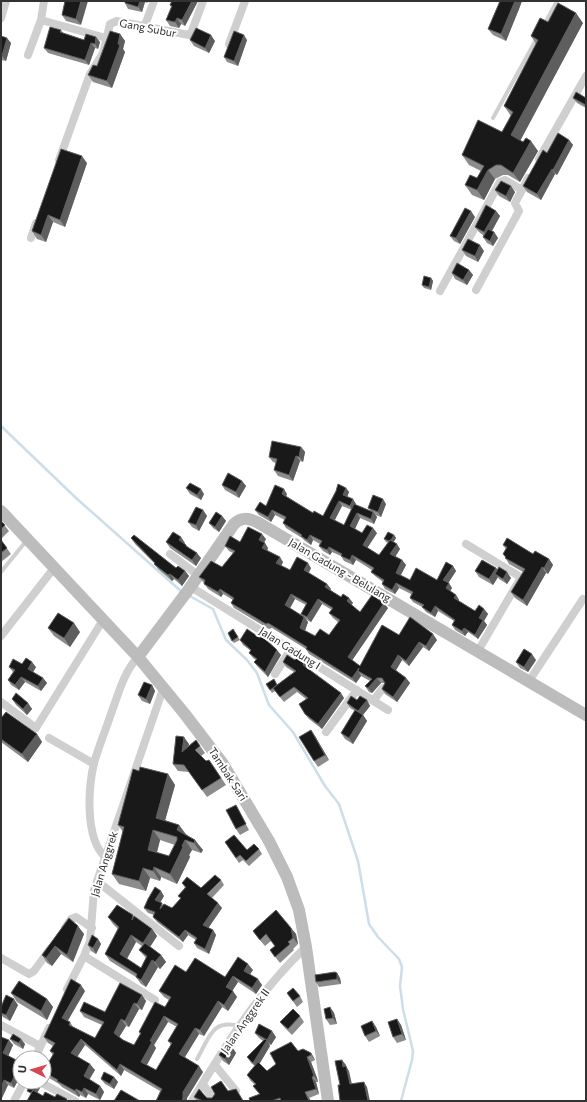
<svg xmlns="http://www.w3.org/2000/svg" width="587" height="1102" viewBox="0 0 587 1102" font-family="Commissioner,sans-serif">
  <rect width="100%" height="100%" fill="#fff"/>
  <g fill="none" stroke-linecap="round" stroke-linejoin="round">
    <path stroke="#cddee8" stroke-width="2.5" d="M 1,426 L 76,498 L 182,592
      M 188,595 L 213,609 L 226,640 L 247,660 L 257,673 L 269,705 L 293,732 L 325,786 L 339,804 L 358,861 L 369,924 L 378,937 L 399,959 L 402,967 L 400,986 L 403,1009 L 413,1051 L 412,1060 L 401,1101"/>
    <path stroke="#cfcfcf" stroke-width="4" d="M 544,25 L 557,1
      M 493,118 L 537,38
      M 1,572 L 27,540
      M 197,1059 C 210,1037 211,1019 240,1026"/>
    <path stroke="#cfcfcf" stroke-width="8" d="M 1,18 L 6,1
      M 41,20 L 106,38
      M 145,25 L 154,1
      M 229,44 L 245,1
      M 28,55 L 41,20 L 44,1
      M 539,159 L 586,76
      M 59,160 L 90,74 L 103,53 L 110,24 L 117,21 L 189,35 L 192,31 L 203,1
      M 31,238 L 36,223
      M 476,290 L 519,211 L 515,203 L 522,190
      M 440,291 L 500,182 L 505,180 L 522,190 L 528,178
      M 466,544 L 519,576 L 520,579 L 478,651
      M 170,554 L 199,576
      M 191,587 L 388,710
      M 1,636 L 54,568
      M 275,674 L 291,649
      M 529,681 L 583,599
      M 373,701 L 383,688
      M 1,702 L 36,728 L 103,620
      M 326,732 L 357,690
      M 49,738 L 94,764
      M 105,857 C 85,838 88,789 94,763 C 99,746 106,729 112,711 C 119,692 124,672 138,657
      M 97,881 L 179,946
      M 65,928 L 71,919 L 76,917 L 92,928
      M 84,956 L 155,1000
      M 1,958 L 29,974 L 34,971 L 50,949
      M 67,989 L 84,956 L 90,941 L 94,890 L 163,689
      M 1,1025 L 40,1046
      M 35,1058 L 49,1028
      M 215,1065 L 236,1091
      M 40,1082 L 75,1101
      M 203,1084 L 213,1099
      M 14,1101 L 24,1082
      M 192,1101 C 225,1046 259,991 306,947"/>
    <path stroke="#bcbcbc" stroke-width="12" d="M 1,511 L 138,657 L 184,713 L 223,764 L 269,841 L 287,877 L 299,910 L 306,947 L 328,1101
      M 138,657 L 189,589 L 234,524 C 241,517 248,518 257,522 L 586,715"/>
  </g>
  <path fill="#8c8c8c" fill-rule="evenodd" d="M 65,1 L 81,25 L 66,21 L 62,15 Z
    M 125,1 L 149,1 L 147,3 L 145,2 L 142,12 L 128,9 L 125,3 Z
    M 169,1 L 198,1 L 185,26 L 181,24 L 179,28 L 170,26 L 166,20 L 171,7 L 170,5 L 171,2 Z
    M 500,1 L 522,1 L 519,9 L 506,41 L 493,35 L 488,29 Z
    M 548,22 L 583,23 L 520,140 L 538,151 L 520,182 L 508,175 L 503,175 L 495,179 L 484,200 L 472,195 L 465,185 L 477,178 L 481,171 L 469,165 L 462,155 L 502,132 L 511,116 L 504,106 L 536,44 L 531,36 Z
    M 61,30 L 63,33 L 84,40 L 100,42 L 98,49 L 95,48 L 89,65 L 48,53 L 44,48 Z
    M 120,34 L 125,41 L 123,49 L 125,52 L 112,88 L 93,82 L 88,75 L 97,66 Z
    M 1,36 L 11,43 L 6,61 L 1,60 Z
    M 190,40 L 215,41 L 209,53 L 194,46 Z
    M 247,40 L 238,66 L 227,62 L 224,57 Z
    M 573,98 L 586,98 L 586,108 L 577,103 Z
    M 569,140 L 573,145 L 557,175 L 555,174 L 541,200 L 527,192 L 523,186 L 547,153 Z
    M 87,163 L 65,227 L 53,222 L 46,242 L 37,239 L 32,231 Z
    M 495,190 L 515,192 L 510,202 L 499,196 Z
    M 496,211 L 500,216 L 492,231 L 494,232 L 498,238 L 493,246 L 487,243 L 483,237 L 484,236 L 479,232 L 475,227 Z
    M 475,217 L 460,244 L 454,241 L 450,236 Z
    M 462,250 L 484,251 L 478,262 L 466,256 Z
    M 469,270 L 473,275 L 467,285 L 455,279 L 452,273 Z
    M 431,278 L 433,281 L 431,290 L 424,288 L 422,285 Z
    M 301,447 L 305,452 L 303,462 L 300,461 L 293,481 L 278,476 L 274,470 L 276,463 L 273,462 L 269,457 Z
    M 242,481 L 246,486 L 239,498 L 225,490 L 222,485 Z
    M 186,488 L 204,494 L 201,500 L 190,494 Z
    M 346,488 L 349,492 L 347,497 L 356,504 L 356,505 L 371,511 L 368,508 L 386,504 L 381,517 L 375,515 L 377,517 L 374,524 L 360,518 L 355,529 L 362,533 L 377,533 L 367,548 L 379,555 L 388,543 L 386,542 L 384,539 L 394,535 L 396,538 L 393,542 L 400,549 L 395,556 L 402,560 L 406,565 L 401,575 L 410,580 L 437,580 L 453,566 L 456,571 L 448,583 L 452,588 L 450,591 L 456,595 L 459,600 L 459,601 L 475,611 L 484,609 L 488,614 L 484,621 L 487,625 L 478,639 L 468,632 L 465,636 L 455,630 L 452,625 L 454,621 L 438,611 L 435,617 L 426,612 L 422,607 L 413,602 L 410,598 L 411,594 L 399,588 L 395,594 L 385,589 L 382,584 L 383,582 L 375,576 L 371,572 L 372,570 L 356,560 L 353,565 L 344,561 L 341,556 L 332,552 L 330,555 L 323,551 L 319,546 L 320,544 L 313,540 L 311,545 L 305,541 L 302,538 L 286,528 L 283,523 L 285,520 L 275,515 L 271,522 L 259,515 L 255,510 L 266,506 L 287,494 L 286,496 L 313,513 L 323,516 ZM 342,506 L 352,510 L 344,525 L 335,520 Z
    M 203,510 L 207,516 L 199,531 L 192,527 L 188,522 Z
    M 222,516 L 226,521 L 219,532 L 213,528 L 209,523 Z
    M 1,521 L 9,531 L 1,539 Z
    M 131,538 L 176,568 L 185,571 L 189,576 L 182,586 L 174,579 L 172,581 L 158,569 L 154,563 L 135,544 Z
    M 266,539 L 264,543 L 268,548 L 267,550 L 283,562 L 281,566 L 290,570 L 311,568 L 309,573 L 327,584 L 331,589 L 330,590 L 341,597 L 349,598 L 353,603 L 351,605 L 360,612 L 388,608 L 352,660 L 360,666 L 399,635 L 437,640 L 429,651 L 423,647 L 409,666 L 402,660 L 396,670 L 406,678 L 410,683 L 397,702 L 385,694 L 382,689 L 385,683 L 381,683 L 372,693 L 369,692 L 365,686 L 370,681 L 361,676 L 356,683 L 309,654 L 306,649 L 272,628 L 269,629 L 234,608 L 231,603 L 233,600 L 223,594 L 221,597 L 208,589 L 204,583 L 203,582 L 199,577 L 222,567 L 233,553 L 229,551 L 225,546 L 240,542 ZM 295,599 L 306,605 L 301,614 L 304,617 L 290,608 ZM 322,604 L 332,610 L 329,613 L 333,618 L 338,622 L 329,635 L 315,636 L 305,631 L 308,622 L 305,619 L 311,622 Z
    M 1,540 L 11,554 L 1,562 Z
    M 166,542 L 185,543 L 184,544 L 186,545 L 188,548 L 201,558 L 196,566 L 170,548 Z
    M 503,545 L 549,559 L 553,565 L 548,574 L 546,573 L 527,606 L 515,598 L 511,592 L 523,572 L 509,564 L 503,554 L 506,549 Z
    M 496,568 L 498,570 L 511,578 L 507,584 L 499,579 L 498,577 L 493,585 L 479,577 L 475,571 Z
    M 48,628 L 80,632 L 70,647 L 54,636 Z
    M 233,629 L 240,640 L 234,643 L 232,641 Z
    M 240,640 L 281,655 L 268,677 L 258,667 L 254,662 L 256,660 L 253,658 L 249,653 L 251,651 L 243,645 Z
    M 295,660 L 308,666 L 307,668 L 344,698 L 322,729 L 309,719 L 305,714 L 306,699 L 297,692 L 284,702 L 275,691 L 272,693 L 266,684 L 277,685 L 294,672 L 286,667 L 283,662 Z
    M 536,660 L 528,672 L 520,668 L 516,662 Z
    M 22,664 L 36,667 L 33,672 L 43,678 L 47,683 L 41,691 L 25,682 L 19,690 L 11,685 L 8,680 L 13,672 L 9,667 Z
    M 152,685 L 155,691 L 150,704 L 142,701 L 138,695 Z
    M 12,699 L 28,703 L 32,709 L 27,715 L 16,705 Z
    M 367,700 L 370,706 L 363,715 L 367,721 L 353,744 L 345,739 L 341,733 L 355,711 L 350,708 L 347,703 Z
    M 1,718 L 37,734 L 42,742 L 28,762 L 1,742 Z
    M 315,736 L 329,760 L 318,767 L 314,761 Z
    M 196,740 L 205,753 L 201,756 L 206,761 L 214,767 L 226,785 L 207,797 L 189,772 L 178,771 L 173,764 L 189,744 L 188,746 Z
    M 139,771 L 168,774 L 175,785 L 165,820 L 179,825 L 186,834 L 203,850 L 201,853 L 192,850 L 189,855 L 190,857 L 177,884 L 161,877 L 160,881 L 150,878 L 146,891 L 119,884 L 112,874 L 123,832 L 118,825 ZM 160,840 L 175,845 L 169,856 L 157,852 Z
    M 239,811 L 249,830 L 240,835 L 236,829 Z
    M 225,842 L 247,850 L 259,849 L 262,854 L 249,866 L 243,860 L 239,863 Z
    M 221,880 L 224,885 L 212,898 L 222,908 L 208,928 L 213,930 L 216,935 L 209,954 L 197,948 L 194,943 L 196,940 L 188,935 L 183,942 L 157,922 L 153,917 L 154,915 L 148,913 L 144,908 L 164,896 L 160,903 L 162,903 L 163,905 L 172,908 L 181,899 L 178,896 L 185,888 L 182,883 L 201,888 Z
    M 134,916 L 152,929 L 157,936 L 150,947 L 161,955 L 166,962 L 160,969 L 158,967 L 146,987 L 141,984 L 136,977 L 110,961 L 105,954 L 118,929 L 113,924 L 108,917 ZM 136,942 L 142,946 L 139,950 L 146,958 L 141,968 L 127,959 Z
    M 69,918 L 84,934 L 73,962 L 61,954 L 52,966 L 47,963 L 42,955 Z
    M 291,928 L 296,934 L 298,944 L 293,949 L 294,950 L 280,963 L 270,950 L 275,946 L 271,941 L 265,946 L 258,938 L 253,931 Z
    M 98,939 L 101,944 L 96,954 L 91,951 L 88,945 Z
    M 253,970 L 250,974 L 262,985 L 256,994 L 238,982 L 232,991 L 237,997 L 228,1011 L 222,1007 L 204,1036 L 199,1034 L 185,1057 L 203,1072 L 187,1098 L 187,1101 L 156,1101 L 160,1091 L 124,1070 L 121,1076 L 85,1045 L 77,1056 L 95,1070 L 89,1079 L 100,1086 L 104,1092 L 100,1100 L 88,1094 L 86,1098 L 80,1095 L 79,1097 L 62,1087 L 59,1084 L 44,1075 L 44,1063 L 47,1065 L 53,1055 L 50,1051 L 53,1046 L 48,1043 L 44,1037 L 85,991 L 67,1021 L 70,1022 L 73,1027 L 95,1038 L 102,1025 L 84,1017 L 80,1011 L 105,1012 L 120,983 L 146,1001 L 142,1010 L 139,1009 L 129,1027 L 126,1026 L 119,1037 L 123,1040 L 134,1045 L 140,1034 L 139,1032 L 165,1007 L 169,1000 L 164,997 L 159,991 L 186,972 L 225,977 ZM 168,1022 L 177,1027 L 168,1041 L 171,1045 L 156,1070 L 147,1065 L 156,1048 L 154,1045 Z
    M 337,973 L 340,978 L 341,984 L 319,987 L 316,982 Z
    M 11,993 L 47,999 L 53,1007 L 47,1020 L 17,1002 Z
    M 287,993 L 300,996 L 303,1002 L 297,1007 Z
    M 18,1005 L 10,1021 L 3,1017 L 1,1015 L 1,1007 Z
    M 330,1007 L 334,1013 L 337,1024 L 330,1025 L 326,1019 Z
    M 300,1016 L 304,1022 L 292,1035 L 284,1027 L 280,1022 Z
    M 397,1019 L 401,1025 L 406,1040 L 397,1043 L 393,1037 Z
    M 372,1021 L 376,1027 L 380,1036 L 369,1042 L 365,1036 Z
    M 255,1033 L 276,1037 L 271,1045 L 269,1044 L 270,1046 L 259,1064 L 267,1071 L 298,1051 L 311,1053 L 314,1058 L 315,1060 L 311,1062 L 317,1078 L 318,1082 L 316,1082 L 319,1094 L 309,1098 L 311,1101 L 250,1101 L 259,1094 L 253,1086 L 255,1085 L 250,1080 L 247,1075 L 255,1066 L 251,1063 L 247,1057 L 263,1041 L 259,1038 Z
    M 1,1037 L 13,1045 L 8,1056 L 14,1088 L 8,1085 L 1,1100 Z
    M 10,1039 L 25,1044 L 23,1049 L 14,1044 Z
    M 232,1047 L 236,1053 L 229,1065 L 223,1061 L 219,1055 Z
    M 114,1077 L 118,1082 L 114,1089 L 105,1084 L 101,1079 Z
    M 236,1089 L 244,1101 L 197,1101 L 194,1097 L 212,1098 L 228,1091 Z"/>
  <path fill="#5e5e5e" d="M 81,1 L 88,1 L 81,25 L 76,19 Z
    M 140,1 L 144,1 L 145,2 L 142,12 L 138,7 Z
    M 192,1 L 198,1 L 185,26 L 182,20 Z
    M 515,1 L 522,1 L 519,9 L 506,41 L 501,34 Z
    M 576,13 L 583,23 L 518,145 L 511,135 Z
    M 177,18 L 181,24 L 179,28 L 175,22 Z
    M 120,34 L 125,41 L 123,49 L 125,52 L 112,88 L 107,81 Z
    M 211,35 L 215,41 L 209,53 L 205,48 Z
    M 244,35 L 247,40 L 238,66 L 234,61 Z
    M 96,37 L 100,42 L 98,49 L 95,44 Z
    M 7,38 L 11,43 L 6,61 L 2,56 Z
    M 91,43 L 95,48 L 89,65 L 85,60 Z
    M 569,140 L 573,145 L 557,175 L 553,170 Z
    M 531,141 L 538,151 L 520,182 L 513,173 Z
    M 82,156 L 87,163 L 65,227 L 60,220 Z
    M 552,169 L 555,174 L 541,200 L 537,194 Z
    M 488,170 L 495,179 L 484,200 L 477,190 Z
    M 511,186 L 515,192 L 510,202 L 506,196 Z
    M 471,211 L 475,217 L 460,244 L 456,238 Z
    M 496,211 L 500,216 L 488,238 L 484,232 Z
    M 48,215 L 53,222 L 46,242 L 41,235 Z
    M 494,232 L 498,238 L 493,246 L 490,241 Z
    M 480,245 L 484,251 L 478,262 L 475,256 Z
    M 469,270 L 473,275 L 467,285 L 463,280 Z
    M 431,278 L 433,281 L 431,290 L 429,287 Z
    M 301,447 L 305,452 L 303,462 L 299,457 Z
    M 296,456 L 300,461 L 293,481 L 289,475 Z
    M 242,481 L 246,486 L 239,498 L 236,492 Z
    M 346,488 L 349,492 L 346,500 L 343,495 Z
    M 201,489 L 204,494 L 201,500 L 197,495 Z
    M 284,489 L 287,494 L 285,499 L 282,494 Z
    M 353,499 L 356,504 L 353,511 L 350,506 Z
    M 383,499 L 386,504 L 381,517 L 378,512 Z
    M 339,501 L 342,506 L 333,523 L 330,518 Z
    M 203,510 L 207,516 L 199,531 L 196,525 Z
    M 272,510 L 275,515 L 271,522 L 268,517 Z
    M 373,512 L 377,517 L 374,524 L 371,519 Z
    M 357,513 L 360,518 L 354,531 L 350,526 Z
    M 222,516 L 226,521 L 219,532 L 215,527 Z
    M 373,528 L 377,533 L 366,550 L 363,545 Z
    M 262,534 L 266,539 L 262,545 L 259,540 Z
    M 310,535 L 313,540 L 311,545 L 307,540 Z
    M 394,535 L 396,538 L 392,545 L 390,542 Z
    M 181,537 L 185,543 L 183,546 L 179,540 Z
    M 265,543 L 268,548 L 266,553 L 262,548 Z
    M 397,544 L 400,549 L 394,559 L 390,554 Z
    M 329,547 L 332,552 L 330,555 L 327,550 Z
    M 197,553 L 201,558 L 196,566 L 192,560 Z
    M 352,555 L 356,560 L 353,565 L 350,560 Z
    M 280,557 L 283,562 L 280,568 L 276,563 Z
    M 549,559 L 553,565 L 548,574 L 544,568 Z
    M 402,560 L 406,565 L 399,578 L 396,573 Z
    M 308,563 L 311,568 L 307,575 L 304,570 Z
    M 453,566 L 456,571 L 447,585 L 443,580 Z
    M 542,567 L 546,573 L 527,606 L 523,600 Z
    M 496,568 L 500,573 L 495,574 L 498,577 L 493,585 L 489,579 Z
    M 185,571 L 189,576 L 182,586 L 178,580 Z
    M 507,572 L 511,578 L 507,584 L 503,579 Z
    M 170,574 L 174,579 L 172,581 L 168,575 Z
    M 396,583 L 399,588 L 395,594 L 392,590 Z
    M 449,583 L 452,588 L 449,593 L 446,588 Z
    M 327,584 L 331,589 L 329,592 L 325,587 Z
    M 220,589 L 223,594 L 221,597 L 218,592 Z
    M 291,594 L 295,599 L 289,610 L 285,605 Z
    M 456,595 L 459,600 L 457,603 L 454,598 Z
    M 349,598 L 353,603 L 350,606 L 347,601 Z
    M 318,599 L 322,604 L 311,622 L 307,617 Z
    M 384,603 L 388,608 L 351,662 L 348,657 Z
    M 435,606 L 438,611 L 435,617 L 431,613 Z
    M 484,609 L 488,614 L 484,621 L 487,625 L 478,639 L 475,635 L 479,618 Z
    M 304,617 L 308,622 L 304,633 L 300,628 Z
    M 74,623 L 80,632 L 70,647 L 64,638 Z
    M 464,628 L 468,632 L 465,636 L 462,631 Z
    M 433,634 L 437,640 L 429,651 L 426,646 Z
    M 419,642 L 423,647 L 409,666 L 406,661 Z
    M 277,650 L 281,655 L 268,677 L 265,672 Z
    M 532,654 L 536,660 L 528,672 L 524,667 Z
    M 398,655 L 402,660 L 395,672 L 391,667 Z
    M 32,662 L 36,667 L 32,674 L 28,669 Z
    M 305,662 L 308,666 L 306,670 L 303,665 Z
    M 359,668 L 358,671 L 361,676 L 356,683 L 352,678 Z
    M 21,677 L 25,682 L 19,690 L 15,685 Z
    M 43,678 L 47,683 L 41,691 L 38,686 Z
    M 377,678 L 381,683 L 372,693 L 368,688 Z
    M 406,678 L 410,683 L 397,702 L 393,697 Z
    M 152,685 L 155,691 L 150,704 L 146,699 Z
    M 341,693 L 344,698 L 322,729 L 318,724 Z
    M 367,700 L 370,706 L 362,716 L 358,711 Z
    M 28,703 L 32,709 L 27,715 L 23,709 Z
    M 363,715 L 367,721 L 353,744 L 349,738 Z
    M 311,730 L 315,736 L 329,760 L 325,755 Z
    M 37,734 L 42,742 L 28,762 L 22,754 Z
    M 184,737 L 189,744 L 187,759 L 182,752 Z
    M 168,774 L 175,785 L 163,828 L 156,818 Z
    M 179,825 L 186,835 L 177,830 Z
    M 153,830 L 160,840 L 155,860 L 148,850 Z
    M 185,840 L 192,850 L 189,855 L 190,857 L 177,884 L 170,874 Z
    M 195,840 L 203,850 L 201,853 L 194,843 Z
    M 154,867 L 161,877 L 160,881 L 153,871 Z
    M 143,868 L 150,878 L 146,891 L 139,881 Z
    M 161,891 L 164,896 L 158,906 L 155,900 Z
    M 218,903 L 222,908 L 207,930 L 203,925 Z
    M 78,926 L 84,934 L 73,962 L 67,955 Z
    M 291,928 L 296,934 L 298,944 L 293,938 Z
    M 152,929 L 157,936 L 148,950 L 143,943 Z
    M 185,930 L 188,935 L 183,942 L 179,937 Z
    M 213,930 L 216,935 L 209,954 L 205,949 Z
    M 131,935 L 136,942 L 125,962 L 120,954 Z
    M 98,939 L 101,944 L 96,954 L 93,948 Z
    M 55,946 L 61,954 L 52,966 L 46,958 Z
    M 161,955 L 166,962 L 160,969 L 155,962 Z
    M 152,960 L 158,967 L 146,987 L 141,980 Z
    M 248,964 L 253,970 L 248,977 L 244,971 Z
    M 337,973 L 340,978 L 341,984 L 337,979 Z
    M 233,976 L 238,982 L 231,993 L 226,987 Z
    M 258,979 L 262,985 L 256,994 L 252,988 Z
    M 81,985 L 85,991 L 66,1024 L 62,1018 Z
    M 233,991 L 237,997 L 228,1011 L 224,1005 Z
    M 142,995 L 146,1001 L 142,1010 L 137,1004 Z
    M 14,999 L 18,1005 L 10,1021 L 6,1015 Z
    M 47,999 L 53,1007 L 47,1020 L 41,1011 Z
    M 218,1001 L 222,1007 L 204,1036 L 200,1030 Z
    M 134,1003 L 139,1009 L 129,1027 L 125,1021 Z
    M 330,1007 L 334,1013 L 337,1024 L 333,1018 Z
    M 164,1016 L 168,1022 L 154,1045 L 156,1048 L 145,1068 L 141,1062 L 150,1041 Z
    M 121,1019 L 126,1026 L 118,1039 L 114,1033 Z
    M 397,1019 L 401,1025 L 406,1040 L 402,1034 Z
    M 372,1021 L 376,1027 L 380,1036 L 376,1031 Z
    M 195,1028 L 199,1034 L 183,1060 L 179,1054 Z
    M 272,1031 L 276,1037 L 271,1045 L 267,1040 Z
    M 21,1039 L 25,1044 L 23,1049 L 19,1043 Z
    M 81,1039 L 85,1045 L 76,1059 L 71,1053 Z
    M 9,1040 L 13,1045 L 7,1059 L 3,1053 Z
    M 267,1040 L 270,1046 L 257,1068 L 253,1063 Z
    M 232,1047 L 236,1053 L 229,1065 L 225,1059 Z
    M 311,1053 L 314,1058 L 315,1060 L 311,1055 Z
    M 307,1057 L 311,1062 L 317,1078 L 318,1082 L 314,1076 Z
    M 342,1060 L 346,1065 L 347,1071 L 343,1067 Z
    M 90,1064 L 95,1070 L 88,1082 L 84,1076 Z
    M 120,1064 L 124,1070 L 121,1076 L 117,1070 Z
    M 20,1065 L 20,1077 L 14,1088 L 11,1083 Z
    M 199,1066 L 203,1072 L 187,1098 L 187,1101 L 182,1101 L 183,1092 Z
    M 346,1066 L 349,1071 L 353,1089 L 350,1084 Z
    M 114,1077 L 118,1082 L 114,1089 L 110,1084 Z
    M 312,1077 L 316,1082 L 319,1094 L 316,1089 Z
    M 4,1080 L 8,1085 L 1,1100 L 1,1087 Z
    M 364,1082 L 367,1087 L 370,1101 L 368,1101 Z
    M 38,1085 L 40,1088 L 35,1097 L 33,1094 Z
    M 100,1086 L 104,1092 L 100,1100 L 96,1094 Z
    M 84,1088 L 88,1094 L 86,1098 L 82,1092 Z
    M 76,1089 L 80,1095 L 79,1097 L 75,1091 Z
    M 305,1092 L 311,1101 L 309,1101 Z"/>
  <path fill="#191919" stroke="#5e5e5e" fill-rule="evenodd" d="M 65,1 L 81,1 L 76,19 L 62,15 Z
    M 125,1 L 140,1 L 138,7 L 125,3 Z
    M 172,1 L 192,1 L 182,20 L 177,18 L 175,22 L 166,20 L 172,6 L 170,5 Z
    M 500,1 L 515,1 L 501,34 L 488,29 Z
    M 558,3 L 576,13 L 511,135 L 523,142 L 526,138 L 531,141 L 513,173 L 501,165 L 496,165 L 488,170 L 477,190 L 465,185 L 470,175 L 477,178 L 484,166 L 462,155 L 478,120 L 502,132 L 513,112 L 504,106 L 538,40 L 531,36 L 540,18 L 548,22 Z
    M 50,27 L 61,30 L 60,32 L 84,40 L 86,34 L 96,37 L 95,44 L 91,43 L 85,60 L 44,48 Z
    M 196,28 L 211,35 L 205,48 L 190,40 Z
    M 110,31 L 120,34 L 118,44 L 120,45 L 107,81 L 88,75 L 93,65 L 97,66 Z
    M 234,31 L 244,35 L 234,61 L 224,57 Z
    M 1,36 L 7,38 L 2,56 L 1,56 Z
    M 576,92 L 586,98 L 586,105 L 573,98 Z
    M 558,133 L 569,140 L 553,170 L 552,169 L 537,194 L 523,186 L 543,150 L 547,153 Z
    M 61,149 L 82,156 L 60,220 L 48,215 L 41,235 L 32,231 Z
    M 501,181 L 511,186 L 506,196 L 495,190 Z
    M 486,205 L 496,211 L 484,232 L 475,227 Z
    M 465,208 L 471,211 L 456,238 L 450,236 Z
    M 488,229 L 494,232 L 490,241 L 483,237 Z
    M 468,239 L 480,245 L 475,256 L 462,250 Z
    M 457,263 L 469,270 L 463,280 L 452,273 Z
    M 424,276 L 431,278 L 429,287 L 422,285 Z
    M 272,441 L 301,447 L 299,457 L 296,456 L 289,475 L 274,470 L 277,459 L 269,457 Z
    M 228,473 L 242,481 L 236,492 L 222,485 Z
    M 190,483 L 201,489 L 197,495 L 186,488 Z
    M 338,484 L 346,488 L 343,495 L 353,499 L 350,506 L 339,501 L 330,518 L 344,525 L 354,504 L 373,512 L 371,519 L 357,513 L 350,526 L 362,533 L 367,525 L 373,528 L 363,545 L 379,555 L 390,540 L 397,544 L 390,554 L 402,560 L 396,573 L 410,580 L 416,568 L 437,580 L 446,562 L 453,566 L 443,580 L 449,583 L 446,588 L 456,595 L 454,598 L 475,611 L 479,605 L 484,609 L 479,618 L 483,620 L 475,635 L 464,628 L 462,631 L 452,625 L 455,620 L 435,606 L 431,613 L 422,607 L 424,605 L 410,598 L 413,592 L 396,583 L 392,590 L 382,584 L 384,580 L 371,572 L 374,568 L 352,555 L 350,560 L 341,556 L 342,554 L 329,547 L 327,550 L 319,546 L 322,541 L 310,535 L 307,540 L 301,536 L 302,535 L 283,523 L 286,517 L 272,510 L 268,517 L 255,510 L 260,502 L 266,506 L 275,485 L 284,489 L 282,494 L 313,513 L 314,511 L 323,516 L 336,491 Z
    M 373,495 L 383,499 L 378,512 L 368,508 Z
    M 196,507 L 203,510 L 196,525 L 188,522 Z
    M 216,512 L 222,516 L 215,527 L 209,523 Z
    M 1,521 L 5,525 L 1,529 Z
    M 248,527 L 262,534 L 259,540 L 265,543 L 262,548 L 280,557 L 276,563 L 290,570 L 297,557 L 308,563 L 304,570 L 327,584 L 325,587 L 341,597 L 343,594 L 349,598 L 347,601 L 360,612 L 372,595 L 384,603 L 348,657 L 360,666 L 382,625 L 399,635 L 410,617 L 433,634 L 426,646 L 419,642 L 406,661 L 398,655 L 391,667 L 406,678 L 393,697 L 382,689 L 385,683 L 382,678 L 377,678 L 368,688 L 365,686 L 372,679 L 358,671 L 359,668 L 352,678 L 306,649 L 307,647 L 268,623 L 266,624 L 231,603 L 234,598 L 220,589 L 218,592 L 204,584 L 205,580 L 199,577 L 211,561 L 222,567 L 235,551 L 225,546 L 230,536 L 240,542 ZM 291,594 L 307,603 L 301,614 L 307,617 L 318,599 L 333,608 L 329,613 L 340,620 L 329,635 L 320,629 L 315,636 L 300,628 L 304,617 L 285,605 Z
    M 173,532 L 181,537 L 179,540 L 186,545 L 186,546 L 197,553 L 192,560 L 166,542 Z
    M 388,532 L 394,535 L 391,540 L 390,540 L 389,541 L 384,539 Z
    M 134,535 L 176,568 L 178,566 L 185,571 L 178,580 L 170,574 L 168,575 L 154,564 L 155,563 L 131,538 Z
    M 507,538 L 533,554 L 535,551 L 549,559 L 544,568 L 542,567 L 523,600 L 511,592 L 525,569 L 505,558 L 506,557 L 503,554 L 507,547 L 503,545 Z
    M 1,540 L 7,548 L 1,553 Z
    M 482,560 L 496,568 L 489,579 L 475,571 Z
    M 499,567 L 507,572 L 503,579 L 495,574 Z
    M 58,613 L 74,623 L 64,638 L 48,628 Z
    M 233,629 L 238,637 L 232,641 L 228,633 Z
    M 247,629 L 260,638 L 261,635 L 277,650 L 265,672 L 254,662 L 257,659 L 249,653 L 251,650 L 240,640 Z
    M 524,649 L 532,654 L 524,667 L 516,662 Z
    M 287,655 L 295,660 L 297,657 L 305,662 L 303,665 L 341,693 L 318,724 L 305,714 L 299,704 L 308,698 L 294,687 L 280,697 L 273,688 L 296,671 L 283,662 Z
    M 26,658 L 32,662 L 28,669 L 43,678 L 38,686 L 21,677 L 15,685 L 8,680 L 15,670 L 9,667 L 13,659 L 22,664 Z
    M 274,679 L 277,685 L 270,690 L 266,684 Z
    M 144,682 L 152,685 L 146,699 L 138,695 Z
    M 16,693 L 28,703 L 23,709 L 12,699 Z
    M 351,696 L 357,700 L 360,696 L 367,700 L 358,711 L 347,703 Z
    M 355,710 L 363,715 L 349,738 L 341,733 Z
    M 6,712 L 37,734 L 22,754 L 1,739 L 1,718 Z
    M 311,730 L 325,755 L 314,761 L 299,737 Z
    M 176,736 L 184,737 L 182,752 L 196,740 L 200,746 L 195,750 L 206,761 L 209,760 L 221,778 L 202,790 L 184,765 L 173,764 Z
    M 140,767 L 168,774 L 156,818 L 179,825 L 177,830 L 195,840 L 194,843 L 185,840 L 182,846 L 183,847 L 170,874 L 154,867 L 153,871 L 143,868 L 139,881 L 112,874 L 124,827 L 118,825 L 133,769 L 139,771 ZM 153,830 L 177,837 L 177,840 L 169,856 L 148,850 Z
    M 236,805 L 246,824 L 236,829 L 226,810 Z
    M 234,835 L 247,850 L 254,844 L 259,849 L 246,861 L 240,855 L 236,858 L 225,842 Z
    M 215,875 L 221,880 L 207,894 L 218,903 L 203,925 L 213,930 L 205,949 L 194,943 L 197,938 L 185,930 L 179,937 L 153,917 L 155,912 L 144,908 L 148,899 L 155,887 L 161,891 L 155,900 L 162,903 L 160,909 L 164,904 L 172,908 L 181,898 L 178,896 L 186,887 L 182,883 L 187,877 L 201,888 Z
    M 117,905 L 133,915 L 132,920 L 134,916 L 152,929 L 143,943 L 131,935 L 120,954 L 141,968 L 147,956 L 139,950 L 145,943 L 161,955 L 155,962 L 152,960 L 141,980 L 136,977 L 137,974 L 105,954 L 119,927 L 108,917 Z
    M 276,910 L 291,928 L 293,938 L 288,942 L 290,944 L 275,957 L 270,950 L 275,946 L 266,934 L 260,940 L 253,931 Z
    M 69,918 L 78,926 L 67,955 L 55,946 L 46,958 L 42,955 Z
    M 92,935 L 98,939 L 93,948 L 88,945 Z
    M 238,957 L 248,964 L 244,971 L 258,979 L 252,988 L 233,976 L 226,987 L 233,991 L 224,1005 L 218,1001 L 200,1030 L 195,1028 L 179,1054 L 199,1066 L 183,1092 L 183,1098 L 182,1101 L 156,1101 L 162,1089 L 120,1064 L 117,1070 L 81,1039 L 71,1053 L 90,1064 L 84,1076 L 100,1086 L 96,1094 L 84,1088 L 82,1092 L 76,1089 L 75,1091 L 57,1081 L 58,1080 L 44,1072 L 44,1063 L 47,1065 L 54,1053 L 50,1051 L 55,1043 L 44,1037 L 71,979 L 81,985 L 62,1018 L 70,1022 L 69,1025 L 95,1038 L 104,1022 L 80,1011 L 84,1002 L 105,1012 L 120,983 L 142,995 L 137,1004 L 134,1003 L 125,1021 L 121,1019 L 114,1033 L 123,1040 L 134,1045 L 141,1033 L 139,1032 L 155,1002 L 165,1007 L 171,997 L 159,991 L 175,965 L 186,972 L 195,958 L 225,977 ZM 164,1016 L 178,1024 L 168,1041 L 172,1043 L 156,1070 L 141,1062 L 152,1042 L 150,1041 Z
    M 335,972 L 337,973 L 337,979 L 316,982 L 315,975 Z
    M 19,981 L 47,999 L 41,1011 L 11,993 Z
    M 293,988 L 300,996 L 293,1001 L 287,993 Z
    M 6,995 L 14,999 L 6,1015 L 1,1013 L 1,1007 Z
    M 330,1007 L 333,1018 L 326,1019 L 324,1009 Z
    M 293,1009 L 300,1016 L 288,1029 L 280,1022 Z
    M 397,1019 L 402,1034 L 393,1037 L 388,1022 Z
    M 372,1021 L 376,1031 L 365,1036 L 361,1026 Z
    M 259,1024 L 272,1031 L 267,1040 L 255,1033 Z
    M 13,1034 L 21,1039 L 19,1043 L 10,1039 Z
    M 1,1037 L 9,1040 L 3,1053 L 20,1062 L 20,1065 L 11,1083 L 4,1080 L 1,1087 Z
    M 265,1039 L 267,1040 L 253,1063 L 247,1057 Z
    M 291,1042 L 298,1051 L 303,1049 L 311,1053 L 311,1055 L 307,1057 L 313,1073 L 314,1076 L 312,1077 L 316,1089 L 305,1092 L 309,1101 L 281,1101 L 280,1098 L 271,1101 L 250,1101 L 249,1098 L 260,1094 L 253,1086 L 256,1084 L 247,1075 L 258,1062 L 267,1071 L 276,1064 L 270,1053 Z
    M 226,1044 L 232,1047 L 225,1059 L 219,1055 Z
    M 342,1060 L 343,1067 L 346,1066 L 350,1084 L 364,1082 L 368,1101 L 340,1101 L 338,1085 L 340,1085 L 335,1061 Z
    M 104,1072 L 114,1077 L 110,1084 L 101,1079 Z
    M 221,1081 L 228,1091 L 236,1089 L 243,1101 L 203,1101 L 194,1097 L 199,1089 L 207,1098 L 212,1098 L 215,1094 L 211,1087 Z
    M 32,1082 L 38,1085 L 35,1091 L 33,1090 L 31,1093 L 27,1091 Z
    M 33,1090 L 43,1096 L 45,1092 L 55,1097 L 57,1094 L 67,1099 L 65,1101 L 27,1101 Z
    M 121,1090 L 140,1101 L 114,1101 Z"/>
  <g text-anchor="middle" stroke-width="4" stroke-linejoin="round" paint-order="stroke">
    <g font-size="11" fill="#323232" stroke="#fff">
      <text transform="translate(148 28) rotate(11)" y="4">Gang Subur</text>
      <text transform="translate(340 570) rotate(30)" y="4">Jalan Gadung - Belulang</text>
      <text transform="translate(290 648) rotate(32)" y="4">Jalan Gadung I</text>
      <text transform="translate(228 774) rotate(57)" y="4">Tambak Sari</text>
      <text transform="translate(104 864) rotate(-73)" y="4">Jalan Anggrek</text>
      <text transform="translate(245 1021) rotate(-55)" y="4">Jalan Anggrek II</text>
    </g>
  </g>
  <rect width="587" height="1102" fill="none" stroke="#323232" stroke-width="4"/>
  <g transform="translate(32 1070) rotate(275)"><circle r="19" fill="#ffffff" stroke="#adadad"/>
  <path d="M0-3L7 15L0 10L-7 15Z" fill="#d44853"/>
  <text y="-6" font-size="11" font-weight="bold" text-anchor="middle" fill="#323232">U</text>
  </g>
</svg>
